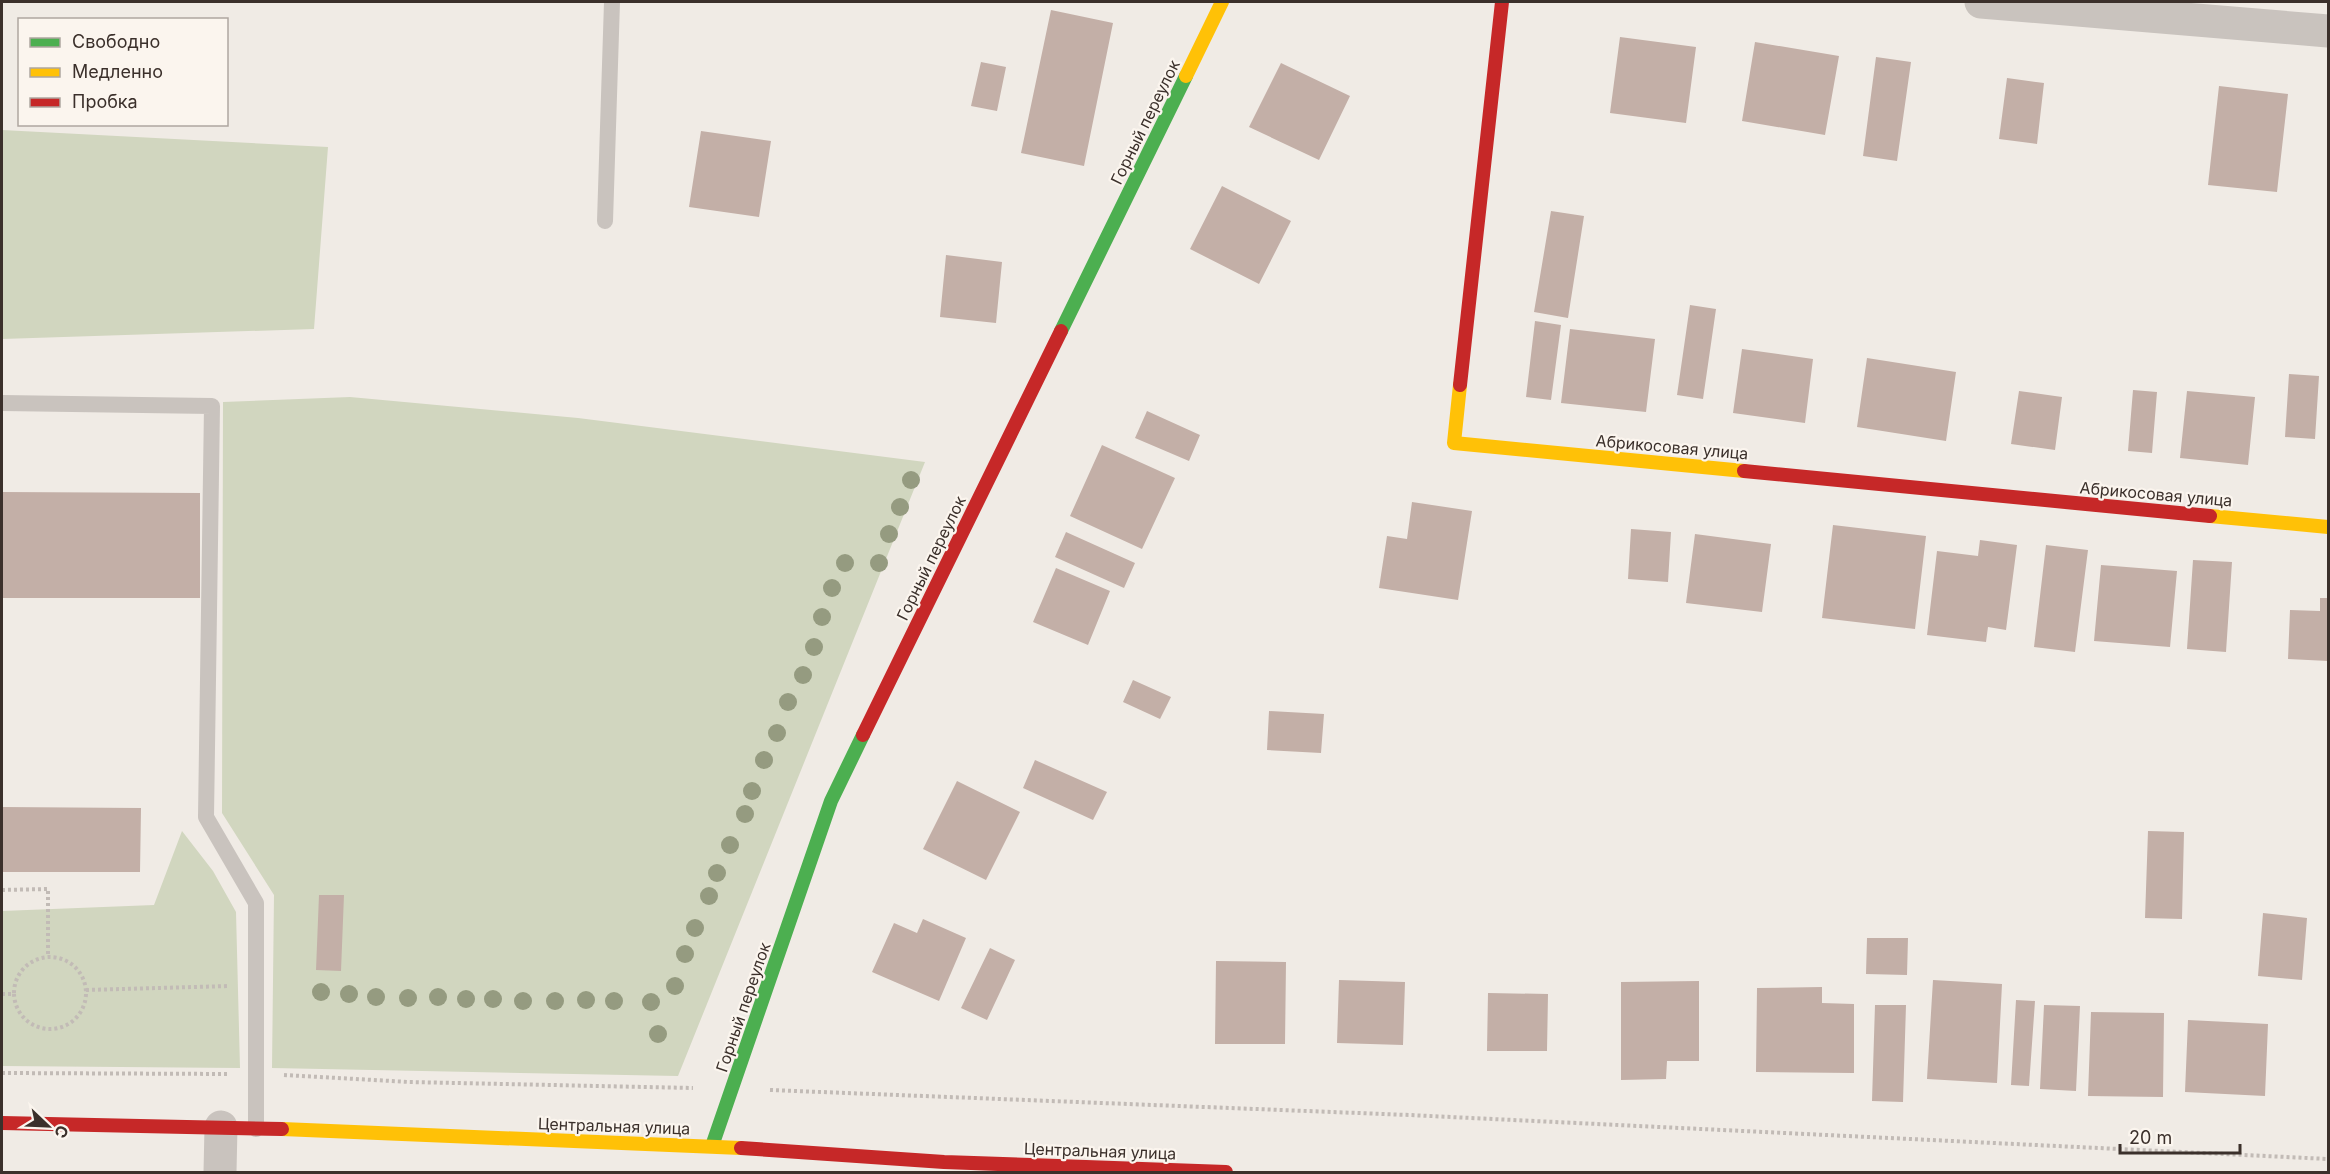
<svg xmlns="http://www.w3.org/2000/svg" width="2330" height="1174" viewBox="0 0 2330 1174" font-family="Inter,sans-serif">
  <rect width="100%" height="100%" fill="#f0ebe5"/>
  <path fill="#d1d6bf" d="M 2,130 L 328,147 L 314,329 L 2,339 Z
    M 350,397 L 578,418 L 925,462 L 678,1076 L 272,1068 L 274,895 L 222,813 L 223,402 Z
    M 182,831 L 213,871 L 236,912 L 240,1068 L 2,1066 L 2,911 L 154,905 Z"/>
  <path fill="#c3afa7" d="M 1051,10 L 1113,23 L 1084,166 L 1021,153 Z
    M 1620,37 L 1696,47 L 1686,123 L 1610,113 Z
    M 1755,42 L 1839,56 L 1825,135 L 1742,121 Z
    M 1876,57 L 1911,62 L 1897,161 L 1863,156 Z
    M 981,62 L 1006,67 L 997,111 L 971,106 Z
    M 1281,63 L 1350,96 L 1319,160 L 1249,127 Z
    M 2007,78 L 2044,83 L 2037,144 L 1999,139 Z
    M 2219,86 L 2288,94 L 2277,192 L 2208,185 Z
    M 701,131 L 771,141 L 759,217 L 689,207 Z
    M 1222,186 L 1291,221 L 1259,284 L 1190,249 Z
    M 1551,211 L 1584,216 L 1568,318 L 1534,312 Z
    M 946,255 L 1002,262 L 996,323 L 940,317 Z
    M 1690,305 L 1716,309 L 1703,399 L 1677,395 Z
    M 1535,321 L 1561,325 L 1551,400 L 1526,397 Z
    M 1570,329 L 1655,339 L 1646,412 L 1561,403 Z
    M 1742,349 L 1813,359 L 1805,423 L 1733,413 Z
    M 1867,358 L 1956,372 L 1946,441 L 1857,427 Z
    M 2289,374 L 2319,376 L 2315,439 L 2285,437 Z
    M 2133,390 L 2157,392 L 2152,453 L 2128,451 Z
    M 2019,391 L 2062,397 L 2055,450 L 2011,444 Z
    M 2187,391 L 2255,397 L 2248,465 L 2180,458 Z
    M 1147,411 L 1200,435 L 1189,461 L 1135,438 Z
    M 1102,445 L 1175,478 L 1142,549 L 1070,516 Z
    M 2,492 L 200,493 L 200,598 L 2,598 Z
    M 1412,502 L 1472,511 L 1458,600 L 1379,588 L 1387,536 L 1407,539 Z
    M 1833,525 L 1926,536 L 1915,629 L 1822,618 Z
    M 1631,529 L 1671,532 L 1668,582 L 1628,579 Z
    M 1066,532 L 1135,563 L 1124,588 L 1055,557 Z
    M 1695,534 L 1771,544 L 1762,612 L 1686,603 Z
    M 1980,540 L 2017,545 L 2006,630 L 1988,627 L 1986,642 L 1927,635 L 1937,551 L 1978,556 Z
    M 2046,545 L 2088,550 L 2075,652 L 2034,647 Z
    M 2193,560 L 2232,562 L 2226,652 L 2187,649 Z
    M 2101,565 L 2177,571 L 2170,647 L 2094,641 Z
    M 1056,568 L 1110,591 L 1088,645 L 1033,622 Z
    M 2320,598 L 2328,598 L 2328,661 L 2288,659 L 2290,610 L 2320,611 Z
    M 1133,680 L 1171,697 L 1160,719 L 1123,702 Z
    M 1269,711 L 1324,714 L 1321,753 L 1267,750 Z
    M 1035,760 L 1107,792 L 1093,820 L 1023,788 Z
    M 957,781 L 1020,812 L 986,880 L 923,849 Z
    M 2,807 L 141,808 L 140,872 L 2,872 Z
    M 2148,831 L 2184,832 L 2182,919 L 2145,918 Z
    M 319,895 L 344,895 L 341,971 L 316,970 Z
    M 2263,913 L 2307,918 L 2302,980 L 2258,976 Z
    M 923,919 L 966,938 L 939,1001 L 872,972 L 894,923 L 917,933 Z
    M 1867,938 L 1908,938 L 1907,975 L 1866,974 Z
    M 990,948 L 1015,960 L 987,1020 L 961,1008 Z
    M 1216,961 L 1286,962 L 1285,1044 L 1215,1044 Z
    M 1339,980 L 1405,982 L 1403,1045 L 1337,1043 Z
    M 1933,980 L 2002,984 L 1997,1083 L 1927,1079 Z
    M 1699,981 L 1699,1061 L 1667,1061 L 1666,1079 L 1621,1080 L 1621,982 Z
    M 1822,987 L 1822,1003 L 1854,1004 L 1854,1073 L 1756,1072 L 1757,988 Z
    M 1488,993 L 1548,994 L 1547,1051 L 1487,1051 Z
    M 2016,1000 L 2035,1001 L 2029,1086 L 2011,1085 Z
    M 1875,1005 L 1906,1005 L 1903,1102 L 1872,1101 Z
    M 2044,1005 L 2080,1006 L 2076,1091 L 2040,1089 Z
    M 2091,1012 L 2164,1013 L 2163,1097 L 2088,1096 Z
    M 2188,1020 L 2268,1024 L 2265,1096 L 2185,1092 Z"/>
  <g fill="none" stroke-linecap="round" stroke-linejoin="round">
    <path stroke="#c2bbb6" stroke-width="4" stroke-dasharray="3 3" stroke-linecap="butt" d="M 2,890 L 48,889 L 48,957
      M14 993a36 36 0 1 1 72 0a36 36 0 1 1-72 0Z
      M 86,990 L 229,986
      M 2,994 L 13,994
      M 2,1073 L 229,1074
      M 284,1075 L 409,1082 L 693,1088
      M 770,1090 L 1409,1115 L 2328,1159"/>
    <path stroke="#c9c3be" stroke-width="16" d="M 605,221 L 612,2
      M 2,403 L 212,406 L 206,817 L 256,903 L 256,1129"/>
    <path stroke="#c9c3be" stroke-width="33" d="M 1981,2 L 2328,31
      M 220,1172 L 221,1127"/>
    <path stroke="#4caf50" stroke-width="14" d="M 1061,331 L 1186,76
      M 712,1146 L 831,801 L 863,735"/>
    <path stroke="#ffc107" stroke-width="14" d="M 1186,76 L 1222,2
      M 1460,385 L 1454,443 L 1744,471
      M 2210,516 L 2328,527
      M 282,1129 L 741,1148"/>
    <path stroke="#c62828" stroke-width="14" d="M 1460,385 L 1502,2
      M 1744,471 L 2210,516
      M 863,735 L 1061,331
      M 2,1123 L 282,1129
      M 741,1148 L 944,1162 L 1226,1172"/>
  </g>
  <g fill="#959b80">
    <circle cx="911" cy="480" r="9"/>
    <circle cx="900" cy="507" r="9"/>
    <circle cx="889" cy="534" r="9"/>
    <circle cx="845" cy="563" r="9"/>
    <circle cx="879" cy="563" r="9"/>
    <circle cx="832" cy="588" r="9"/>
    <circle cx="822" cy="617" r="9"/>
    <circle cx="814" cy="647" r="9"/>
    <circle cx="803" cy="675" r="9"/>
    <circle cx="788" cy="702" r="9"/>
    <circle cx="777" cy="733" r="9"/>
    <circle cx="764" cy="760" r="9"/>
    <circle cx="752" cy="791" r="9"/>
    <circle cx="745" cy="814" r="9"/>
    <circle cx="730" cy="845" r="9"/>
    <circle cx="717" cy="873" r="9"/>
    <circle cx="709" cy="896" r="9"/>
    <circle cx="695" cy="928" r="9"/>
    <circle cx="685" cy="954" r="9"/>
    <circle cx="675" cy="986" r="9"/>
    <circle cx="321" cy="992" r="9"/>
    <circle cx="349" cy="994" r="9"/>
    <circle cx="376" cy="997" r="9"/>
    <circle cx="438" cy="997" r="9"/>
    <circle cx="408" cy="998" r="9"/>
    <circle cx="466" cy="999" r="9"/>
    <circle cx="493" cy="999" r="9"/>
    <circle cx="586" cy="1000" r="9"/>
    <circle cx="523" cy="1001" r="9"/>
    <circle cx="555" cy="1001" r="9"/>
    <circle cx="614" cy="1001" r="9"/>
    <circle cx="651" cy="1002" r="9"/>
    <circle cx="658" cy="1034" r="9"/>
  </g>
  <g text-anchor="middle" stroke-width="4.5" stroke-linejoin="round" paint-order="stroke">
    <g font-size="16" fill="#3b302b" stroke="#fbf5ee">
      <text transform="translate(1145 122) rotate(-64)" y="6">Горный переулок</text>
      <text transform="translate(1672 447) rotate(5)" y="6">Абрикосовая улица</text>
      <text transform="translate(2156 494) rotate(5)" y="6">Абрикосовая улица</text>
      <text transform="translate(931 558) rotate(-64)" y="6">Горный переулок</text>
      <text transform="translate(743 1007) rotate(-71)" y="6">Горный переулок</text>
      <text transform="translate(614 1126) rotate(2)" y="6">Центральная улица</text>
      <text transform="translate(1100 1151) rotate(2)" y="6">Центральная улица</text>
    </g>
  </g>
  <rect width="2330" height="1174" fill="none" stroke="#3b302b" stroke-width="6"/>
  <rect x="18" y="18" width="210" height="108" fill="#fbf5ee" stroke="#aea6a0" stroke-width="1.5"/>
  <rect x="30" y="38" width="30" height="9" fill="#4caf50" stroke="#aea6a0" stroke-width="1.5"/>
  <text x="72" y="48" font-size="18" fill="#3b302b">Свободно</text>
  <rect x="30" y="68" width="30" height="9" fill="#ffc107" stroke="#aea6a0" stroke-width="1.5"/>
  <text x="72" y="78" font-size="18" fill="#3b302b">Медленно</text>
  <rect x="30" y="98" width="30" height="9" fill="#c62828" stroke="#aea6a0" stroke-width="1.5"/>
  <text x="72" y="108" font-size="18" fill="#3b302b">Пробка</text>
  <g transform="translate(48 1126) rotate(113)" stroke="#fbf5ee" stroke-width="4.5" paint-order="stroke">
  <path d="M0-4.5L10 22L0 15L-10 22Z" fill="#3b302b"/>
  <text y="-9" font-size="16" font-weight="bold" text-anchor="middle" fill="#3b302b">С</text>
  </g>
  <path d="M2120 1144v9h120v-9" fill="none" stroke="#3b302b" stroke-width="3"/>
  <text x="2129" y="1144" font-size="18" fill="#3b302b" stroke="#fbf5ee" stroke-width="4.5" paint-order="stroke">20 m</text>
</svg>
